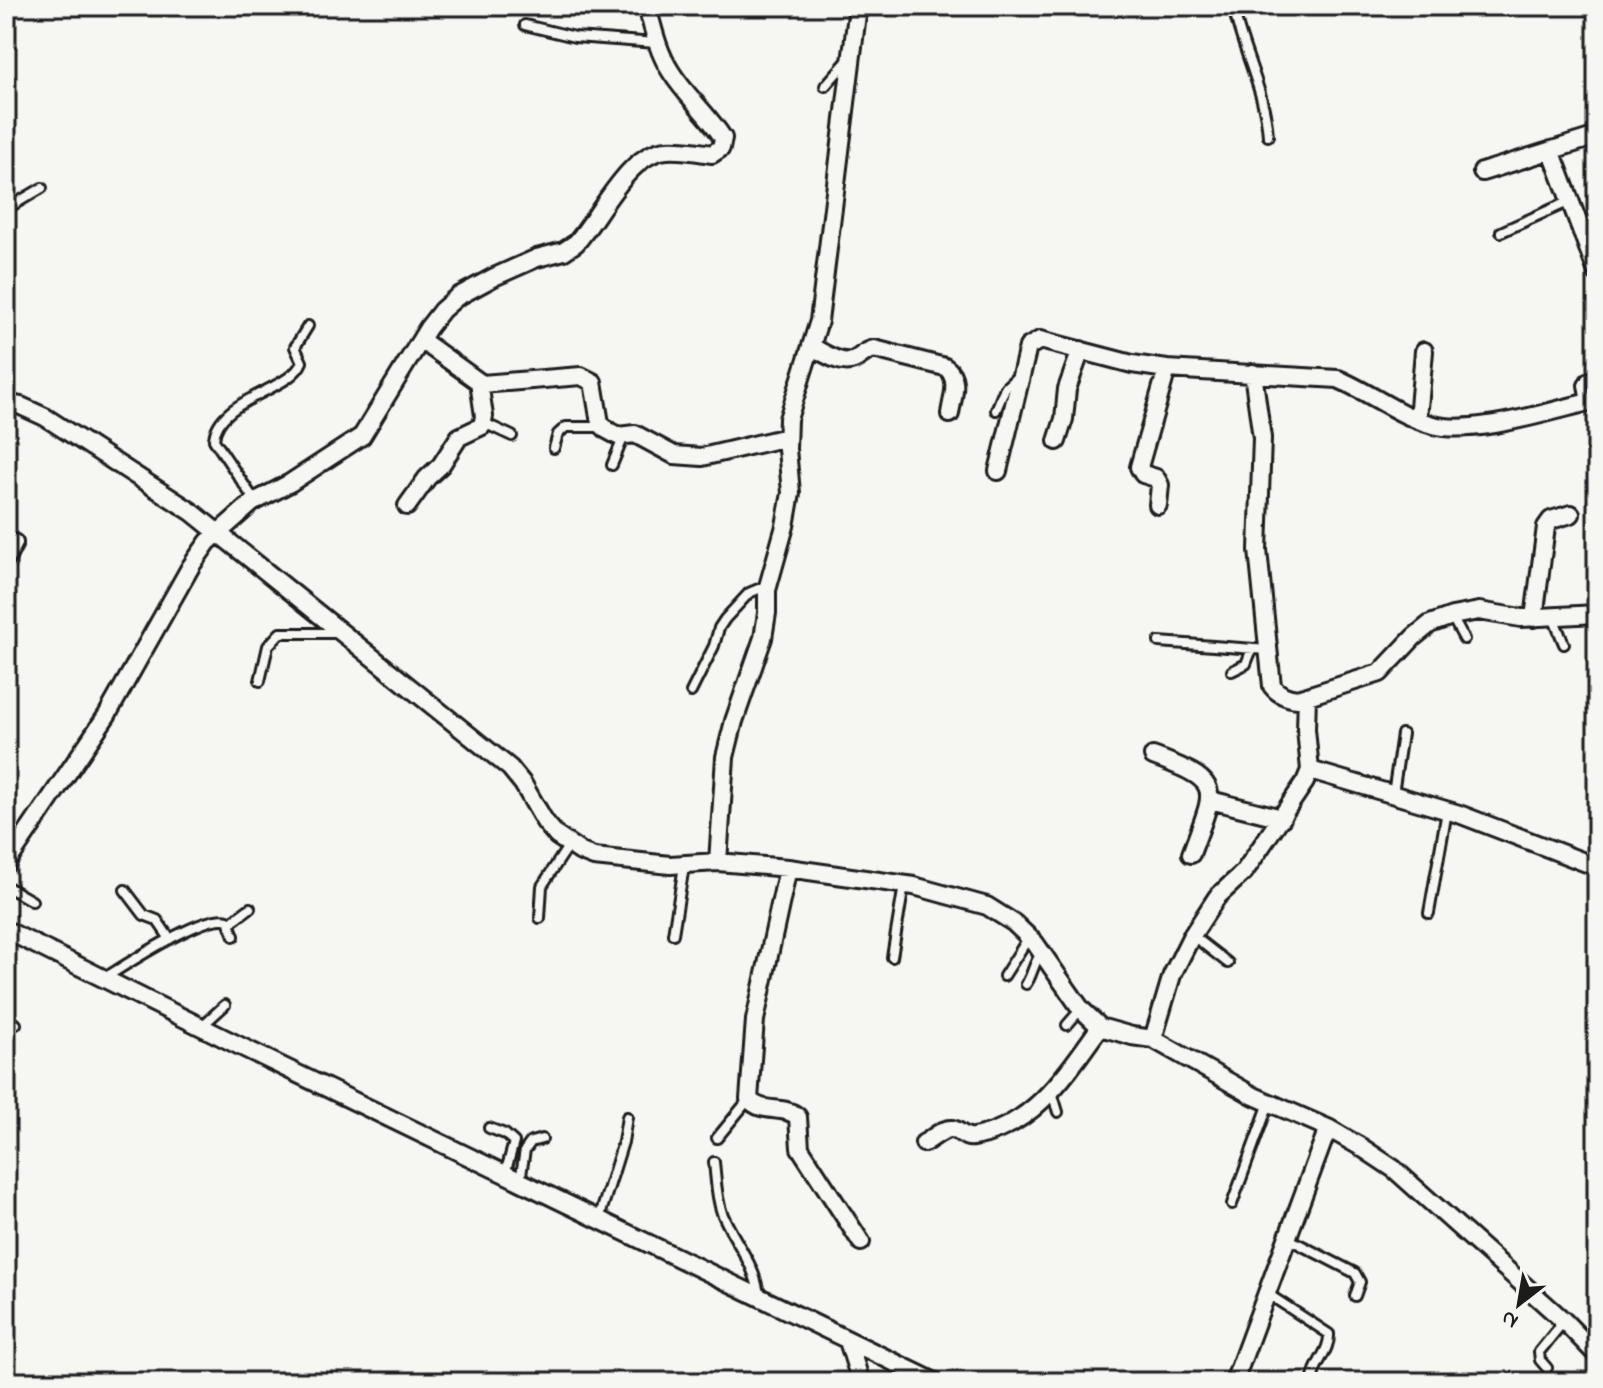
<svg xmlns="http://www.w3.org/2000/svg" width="1603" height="1388" viewBox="0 0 1603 1388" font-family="'Indie Flower',sans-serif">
  <rect width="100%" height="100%" fill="#f6f6f2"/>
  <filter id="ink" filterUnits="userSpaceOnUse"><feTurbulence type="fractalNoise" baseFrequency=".0125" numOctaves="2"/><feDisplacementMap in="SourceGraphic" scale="16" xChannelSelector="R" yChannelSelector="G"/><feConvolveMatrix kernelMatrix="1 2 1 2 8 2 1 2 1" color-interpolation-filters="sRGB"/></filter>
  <g filter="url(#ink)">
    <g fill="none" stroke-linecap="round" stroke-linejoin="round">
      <defs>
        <path id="service" d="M 1233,6 C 1242,51 1265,90 1268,136
          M 525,25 L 575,37 L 656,43
          M 825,86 L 849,59
          M 6,204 L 13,205 L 42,188
          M 1501,232 L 1570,201
          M 1586,403 L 1583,385 L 1586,379 L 1597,374
          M 996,410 L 1005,388 L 1019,375
          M 484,423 L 512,436
          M 554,448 L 558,434 L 566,427 L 604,427
          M 612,465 L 624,436
          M 255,501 L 214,440 C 216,399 292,390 302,362 L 295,347 L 308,326
          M 1452,617 L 1464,639
          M 1553,617 L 1564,644
          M 1159,642 L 1268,650
          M 1232,671 L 1246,664 L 1252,649
          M 260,681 L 268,646 L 280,633 L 339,633
          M 691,692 L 714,646 L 719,628 L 725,619 L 749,593 L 768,585
          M 1393,794 L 1402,734
          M 6,886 L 32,901
          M 125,890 L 144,915 L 157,920 L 170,939
          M 1429,913 L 1447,811
          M 540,918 L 542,886 L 569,845
          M 230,923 L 250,908
          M 673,934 L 684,866
          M 1192,935 L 1228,963
          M 892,957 L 904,885
          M 1004,976 L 1029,937
          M 103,979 C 126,965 205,912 228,920 L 234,936
          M 1026,984 C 1033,975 1033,962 1042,953
          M 6,1017 L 16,1024
          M 1067,1025 L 1081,1009
          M 202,1026 L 225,1005
          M 1052,1092 L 1058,1112
          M 489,1128 L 505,1134 L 514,1142 L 505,1174
          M 717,1138 L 749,1099
          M 714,1162 C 716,1179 716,1197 722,1213 C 734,1242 755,1263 759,1295
          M 520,1181 L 525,1150 L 531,1142 L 542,1139
          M 1232,1204 L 1269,1103
          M 599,1219 L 623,1142 L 627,1117
          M 1287,1238 L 1355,1273 L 1360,1282 L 1355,1296
          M 1268,1294 L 1329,1334 C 1330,1351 1315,1362 1313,1378 L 1316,1382
          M 1547,1368 L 1540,1360 L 1539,1352 L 1564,1321"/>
        <path id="minor" d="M 1551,150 L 1597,272
          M 1482,172 L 1597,136
          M 421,340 L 482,384 L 581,376 L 593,382 L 600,423 L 607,430 L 618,436 L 635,434 L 674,455 L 702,457 L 787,437
          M 812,347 C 824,353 843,367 856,359 C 863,355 865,351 874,349 L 945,367 C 961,378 952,398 950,414
          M 1253,373 L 1262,438 L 1258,550 L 1272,686 C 1279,695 1287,698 1298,699 L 1380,673 L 1414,637 L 1430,624 L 1452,616 L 1479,611 L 1521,618 L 1597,614
          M 6,403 L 21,406 L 45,417 L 192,512 L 510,768 L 523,784 L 545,822 L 557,836 L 581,852 L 594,857 L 670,865 L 718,862 L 788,868 L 914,886 L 987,906 L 1014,923 L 1035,943 L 1081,1009 L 1100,1027 L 1132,1036 L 1153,1039 L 1254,1096 L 1328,1128 L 1361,1147 L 1394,1169 L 1564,1321 L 1597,1355
          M 1418,419 L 1424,351
          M 1057,441 L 1064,419 L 1067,389 L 1081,350
          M 998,471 L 1028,347 L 1040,340 L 1132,364 L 1167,369 L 1338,379 C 1371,393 1399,416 1433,425 C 1475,436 1553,410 1597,400
          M 1158,505 L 1160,485 L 1156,478 L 1143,474 L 1139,467 L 1167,369
          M 407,506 L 427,478 L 441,465 L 459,437 L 482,426 L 484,416 L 479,382
          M 6,559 L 14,543
          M 1534,618 L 1546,527 L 1551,520 L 1571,514
          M 1153,756 C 1226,783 1215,787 1191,854
          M 1310,770 L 1459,814 L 1597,867
          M 1210,800 L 1282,818
          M 718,862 L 725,757 L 734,721 L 763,638 L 767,613 L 767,590 L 785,526 L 791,493 L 787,449 L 788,419 L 819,321 L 858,6
          M 6,864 L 107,715 L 191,566 L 208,542 L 252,503 L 290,483 L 362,436 L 428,328 L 442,310 L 457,297 L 494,277 L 537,258 L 564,251 L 576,243 C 600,216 629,152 667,150 C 682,149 698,152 712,154 L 721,148 L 723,138 C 708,114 686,96 671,72 C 658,52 653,29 647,6
          M 788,868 L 755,1020 L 749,1099 C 762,1115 784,1104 798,1117 L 800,1148 L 861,1242
          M 6,930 L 240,1046 L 935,1382
          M 1153,1039 L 1172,975 L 1191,937 L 1217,897 L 1244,872 L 1305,782 L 1310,770 L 1306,729 L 1307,696
          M 924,1143 C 932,1139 943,1128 952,1129 C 960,1130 964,1139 974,1137 C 1034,1126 1067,1073 1100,1027
          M 848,1341 L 861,1382
          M 1234,1382 L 1328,1128"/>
      </defs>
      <use href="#service" stroke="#1c1c1c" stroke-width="14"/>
      <use href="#minor" stroke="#1c1c1c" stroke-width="22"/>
      <use href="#service" stroke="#f6f6f2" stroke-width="8"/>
      <use href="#minor" stroke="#f6f6f2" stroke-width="16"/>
    </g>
  </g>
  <rect width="1603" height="1388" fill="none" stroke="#f6f6f2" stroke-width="32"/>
  <rect x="16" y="16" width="1571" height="1356" fill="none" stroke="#1c1c1c" stroke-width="3" filter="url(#ink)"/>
  <g transform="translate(1519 1304) rotate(211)" stroke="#f6f6f2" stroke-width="6" paint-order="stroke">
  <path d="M0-6L14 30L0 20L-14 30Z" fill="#1c1c1c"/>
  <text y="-12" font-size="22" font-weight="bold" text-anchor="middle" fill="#1c1c1c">N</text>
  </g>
</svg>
